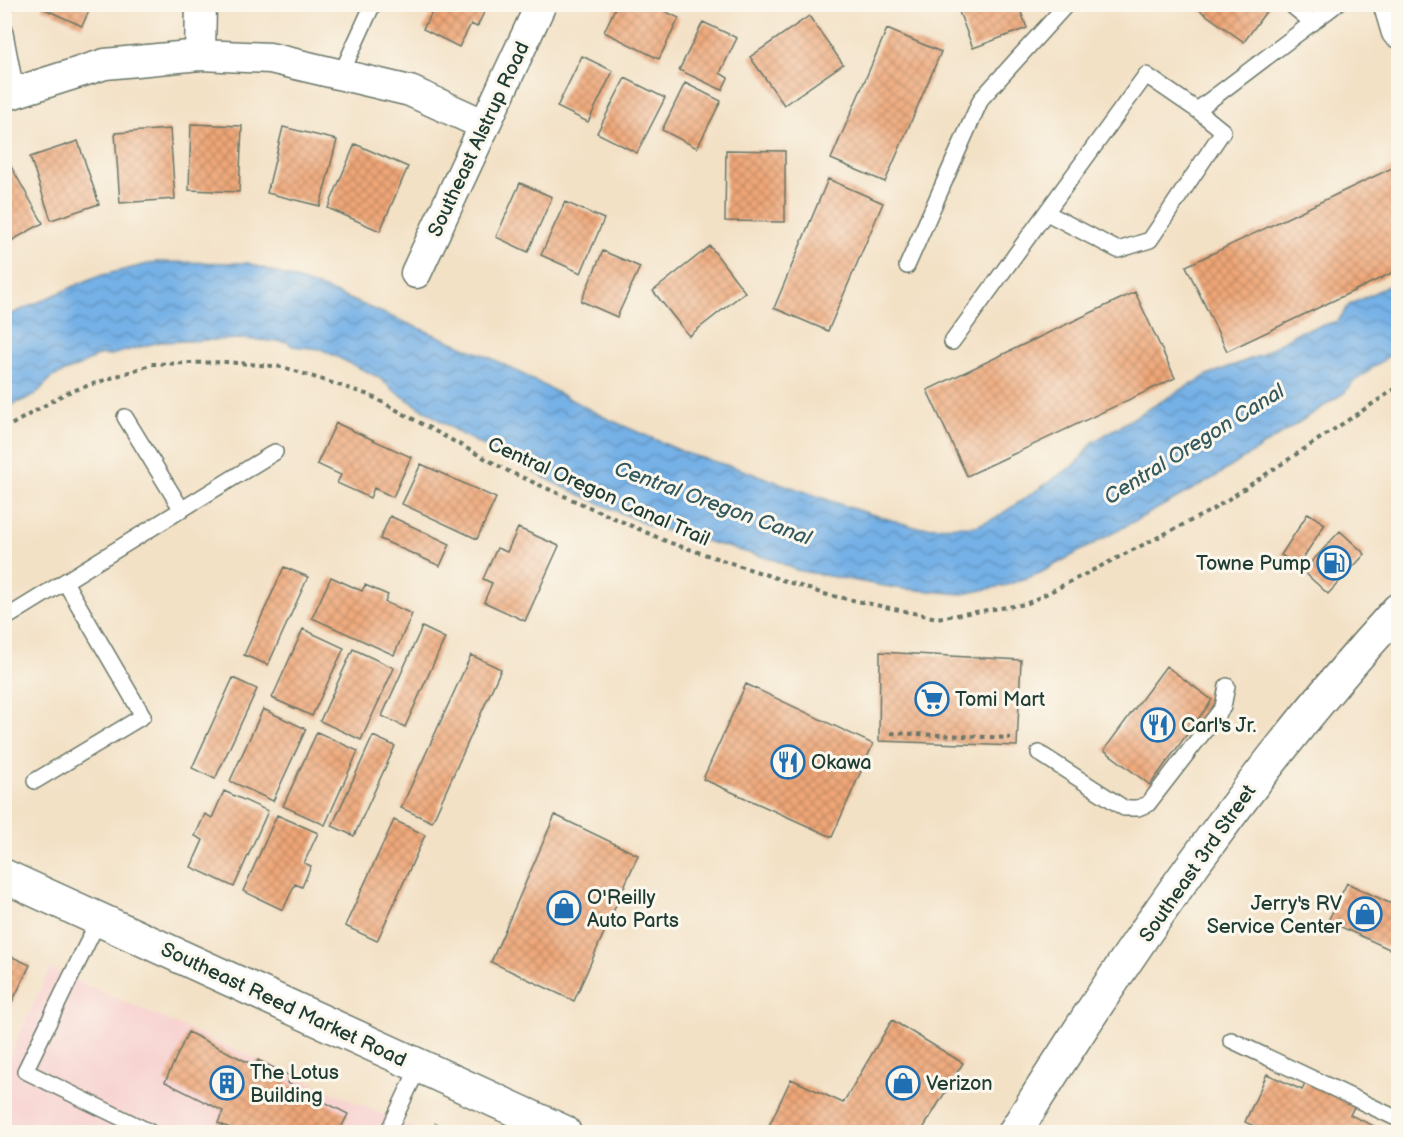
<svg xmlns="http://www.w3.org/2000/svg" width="1403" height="1137" viewBox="0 0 1403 1137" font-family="'Balsamiq Sans',sans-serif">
  <defs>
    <pattern id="water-waves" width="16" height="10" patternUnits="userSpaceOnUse" patternTransform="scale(1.5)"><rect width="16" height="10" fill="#75b0e6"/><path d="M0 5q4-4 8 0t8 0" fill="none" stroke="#5f90bb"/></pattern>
    <pattern id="building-cross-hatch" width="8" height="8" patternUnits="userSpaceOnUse" patternTransform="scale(1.5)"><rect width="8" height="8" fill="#efa677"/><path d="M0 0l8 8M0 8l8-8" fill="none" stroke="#c18862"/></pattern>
  </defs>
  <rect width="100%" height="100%" fill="#fbf7ec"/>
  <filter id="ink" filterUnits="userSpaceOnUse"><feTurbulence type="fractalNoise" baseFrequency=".0167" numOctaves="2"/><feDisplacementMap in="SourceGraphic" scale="12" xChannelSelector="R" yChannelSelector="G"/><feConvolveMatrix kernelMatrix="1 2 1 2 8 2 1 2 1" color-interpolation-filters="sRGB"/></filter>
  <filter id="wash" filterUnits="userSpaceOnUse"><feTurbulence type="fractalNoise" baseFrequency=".008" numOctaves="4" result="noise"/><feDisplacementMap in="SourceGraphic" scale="24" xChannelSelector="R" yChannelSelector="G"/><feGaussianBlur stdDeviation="1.35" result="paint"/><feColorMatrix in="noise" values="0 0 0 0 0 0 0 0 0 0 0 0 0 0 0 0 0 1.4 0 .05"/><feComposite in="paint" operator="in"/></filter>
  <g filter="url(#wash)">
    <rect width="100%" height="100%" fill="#f3e1c6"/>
    <path fill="#f7d0cf" d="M 50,969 L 423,1132 L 5,1132 L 5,1065 Z"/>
    <path fill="url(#water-waves)" stroke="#4a768d" stroke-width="1.5" d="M 156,262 L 248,263 L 325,289 L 493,359 L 608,419 L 688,454 L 740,469 L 854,509 L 915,527 L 976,526 L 997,517 L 1077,463 L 1093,442 L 1179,391 L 1208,375 L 1261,355 L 1298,332 L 1338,321 L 1349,305 L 1398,281 L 1398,349 L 1352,383 L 1344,393 L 1215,477 L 1040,573 L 1007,585 L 963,594 L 896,588 L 796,570 L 775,560 L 650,526 L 561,486 L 461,434 L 396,392 L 378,377 L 321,349 L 292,346 L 288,342 L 241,339 L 159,342 L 107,356 L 101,354 L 77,367 L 52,377 L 35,395 L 5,408 L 5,317 L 95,277 Z"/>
    <g id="blocks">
      <path fill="url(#building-cross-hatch)" d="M 43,4 L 92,4 L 82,26 L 42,8 Z
        M 430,4 L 488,4 L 477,27 L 471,24 L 459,47 L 423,29 L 435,7 Z
        M 617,4 L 650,4 L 679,18 L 659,59 L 604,32 Z
        M 956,4 L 1018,4 L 1027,28 L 973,48 Z
        M 1191,4 L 1268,4 L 1270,6 L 1244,42 Z
        M 809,16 L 843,64 L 784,105 L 750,57 Z
        M 703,22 L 737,38 L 720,73 L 728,78 L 722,90 L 679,70 Z
        M 887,29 L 941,52 L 885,182 L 831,159 Z
        M 582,56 L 613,71 L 588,122 L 557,107 Z
        M 625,78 L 665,98 L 637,153 L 597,133 Z
        M 685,83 L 721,101 L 697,148 L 662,130 Z
        M 191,124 L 242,126 L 239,192 L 189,190 Z
        M 283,127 L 337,140 L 320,206 L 267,193 Z
        M 170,129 L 175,199 L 120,203 L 115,133 Z
        M 78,141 L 99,204 L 51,220 L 30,157 Z
        M 355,144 L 408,167 L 380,231 L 328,208 Z
        M 726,150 L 785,151 L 785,222 L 725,221 Z
        M 9,163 L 43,223 L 4,245 L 4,166 Z
        M 1394,167 L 1398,177 L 1398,270 L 1227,351 L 1186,266 Z
        M 828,179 L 883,203 L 828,331 L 774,308 Z
        M 520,183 L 552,197 L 528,252 L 496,237 Z
        M 565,202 L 604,219 L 581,273 L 541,255 Z
        M 710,246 L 745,292 L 689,336 L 653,291 Z
        M 603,251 L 640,267 L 617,317 L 581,301 Z
        M 1135,292 L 1175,378 L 967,476 L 927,390 Z
        M 336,423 L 411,457 L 393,497 L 374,488 L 370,498 L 337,483 L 341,475 L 317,464 Z
        M 421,464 L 496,498 L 477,539 L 402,504 Z
        M 1308,513 L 1325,524 L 1298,566 L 1281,555 Z
        M 390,516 L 450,544 L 440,566 L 380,539 Z
        M 518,528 L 559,546 L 525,621 L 484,602 L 492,583 L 483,579 L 497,548 L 507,552 Z
        M 1340,531 L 1365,554 L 1328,594 L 1303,571 Z
        M 284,567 L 308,577 L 268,665 L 244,655 Z
        M 331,577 L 362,591 L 365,585 L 388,595 L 385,602 L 412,614 L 394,655 L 312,618 Z
        M 422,627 L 445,638 L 405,727 L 382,716 Z
        M 303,629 L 344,648 L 312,716 L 272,698 Z
        M 353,649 L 394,668 L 361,740 L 320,721 Z
        M 880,652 L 1021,660 L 1017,746 L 879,741 Z
        M 471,655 L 501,669 L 432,822 L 401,808 Z
        M 1166,666 L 1212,700 L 1150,785 L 1104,750 Z
        M 233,678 L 257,689 L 215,779 L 192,768 Z
        M 746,684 L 873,744 L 832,837 L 703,779 Z
        M 263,709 L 306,729 L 273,801 L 230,781 Z
        M 317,732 L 358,751 L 325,825 L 283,806 Z
        M 373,736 L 395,746 L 354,836 L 332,826 Z
        M 224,791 L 268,811 L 234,887 L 191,867 L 203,840 L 195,836 L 205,814 L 212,818 Z
        M 277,815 L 318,833 L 304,863 L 311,866 L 302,887 L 295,884 L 283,910 L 243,891 Z
        M 555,815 L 638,855 L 574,1001 L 491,962 Z
        M 394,820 L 425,835 L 377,941 L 345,926 Z
        M 1347,883 L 1398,907 L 1398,953 L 1328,921 Z
        M 4,953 L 30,965 L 4,1019 Z
        M 892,1020 L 963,1063 L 921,1132 L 766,1132 L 791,1079 L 843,1103 Z
        M 188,1032 L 255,1066 L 258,1060 L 290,1076 L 287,1083 L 348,1114 L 339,1132 L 276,1132 L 271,1130 L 269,1132 L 239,1132 L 218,1123 L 223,1111 L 165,1082 Z
        M 1267,1074 L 1302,1090 L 1307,1080 L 1356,1103 L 1350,1115 L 1383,1130 L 1382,1132 L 1266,1132 L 1245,1122 Z"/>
    </g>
  </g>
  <g filter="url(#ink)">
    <use href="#blocks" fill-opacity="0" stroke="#697667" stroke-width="1.5"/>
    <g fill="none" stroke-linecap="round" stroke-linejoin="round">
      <defs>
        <path id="lane" d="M 1290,4 L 1313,23
          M 4,8 L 6,4
          M 4,28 L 16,91
          M 341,74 L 373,4
          M 1047,213 L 1118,250 L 1150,240 L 1223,131 L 1197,110
          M 907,266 L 981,99 L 1067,4
          M 952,342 L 1146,75 L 1197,110 L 1337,4
          M 125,417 L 182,510
          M 4,619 L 275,452
          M 1039,753 L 1124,808 L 1138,808 L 1148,804 L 1223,707 L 1227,686
          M 35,781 L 143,716 L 65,582
          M 99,919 L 25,1071 L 150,1132
          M 1231,1040 L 1398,1119
          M 388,1132 L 419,1066"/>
        <path id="street" d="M 200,55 L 201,4
          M 4,96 L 105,64 L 200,55 L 270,58 L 410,91 L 485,125
          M 416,273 L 541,4"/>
        <path id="secondary" d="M 1390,4 L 1398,31"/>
        <path id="primary" d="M 4,876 L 564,1132
          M 1015,1132 C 1129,949 1253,769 1398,610"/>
      </defs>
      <use href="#lane" stroke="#697667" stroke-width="18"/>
      <use href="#street" stroke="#697667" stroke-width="33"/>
      <use href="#secondary" stroke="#697667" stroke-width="36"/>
      <use href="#primary" stroke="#697667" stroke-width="36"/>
      <path stroke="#697667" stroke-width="4" stroke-dasharray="4.5 4.5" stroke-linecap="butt" d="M 4,429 L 66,393 L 153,364 L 226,362 L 283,367 L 369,395 L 510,472 L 668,542 L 824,594 L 937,618 L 1026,604 L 1212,510 L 1398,387
        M 891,733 L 1011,738
        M 432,1132 L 436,1123"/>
      <use href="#lane" stroke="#fff" stroke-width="15"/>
      <use href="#street" stroke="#fff" stroke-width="30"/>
      <use href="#secondary" stroke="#fff" stroke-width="33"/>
      <use href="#primary" stroke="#fff" stroke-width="33"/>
    </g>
  </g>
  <defs>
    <symbol id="fuel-ring" viewBox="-11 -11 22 22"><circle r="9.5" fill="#fbf7ec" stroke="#1f6fb2" stroke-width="1.5"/><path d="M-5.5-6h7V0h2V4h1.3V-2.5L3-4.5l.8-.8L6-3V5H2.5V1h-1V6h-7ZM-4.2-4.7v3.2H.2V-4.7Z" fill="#1f6fb2"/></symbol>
    <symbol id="supermarket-ring" viewBox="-11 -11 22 22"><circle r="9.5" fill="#fbf7ec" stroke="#1f6fb2" stroke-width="1.5"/><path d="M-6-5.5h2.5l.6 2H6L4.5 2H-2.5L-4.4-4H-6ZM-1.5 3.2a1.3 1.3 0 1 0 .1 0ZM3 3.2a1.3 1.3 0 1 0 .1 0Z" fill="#1f6fb2"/></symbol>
    <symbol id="restaurant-ring" viewBox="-11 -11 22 22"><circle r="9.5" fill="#fbf7ec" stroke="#1f6fb2" stroke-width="1.5"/><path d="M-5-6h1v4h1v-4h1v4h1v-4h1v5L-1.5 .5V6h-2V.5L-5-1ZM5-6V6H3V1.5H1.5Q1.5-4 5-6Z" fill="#1f6fb2"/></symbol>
    <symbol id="shop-ring" viewBox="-11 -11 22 22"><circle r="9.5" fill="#fbf7ec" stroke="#1f6fb2" stroke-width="1.5"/><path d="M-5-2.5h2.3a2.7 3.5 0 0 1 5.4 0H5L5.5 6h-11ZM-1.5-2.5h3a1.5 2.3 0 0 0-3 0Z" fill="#1f6fb2"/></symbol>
    <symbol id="building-ring" viewBox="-11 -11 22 22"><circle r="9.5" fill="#fbf7ec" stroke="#1f6fb2" stroke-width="1.5"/><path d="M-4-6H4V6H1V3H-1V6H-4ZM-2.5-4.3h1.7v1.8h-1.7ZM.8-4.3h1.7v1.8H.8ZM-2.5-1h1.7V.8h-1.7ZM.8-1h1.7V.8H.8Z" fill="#1f6fb2"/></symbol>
  </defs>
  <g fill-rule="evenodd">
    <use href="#fuel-ring" x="1315" y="544" width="38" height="38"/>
    <use href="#supermarket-ring" x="913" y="680" width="38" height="38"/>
    <use href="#restaurant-ring" x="1139" y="706" width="38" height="38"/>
    <use href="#restaurant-ring" x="769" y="743" width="38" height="38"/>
    <use href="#shop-ring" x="545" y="889" width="38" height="38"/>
    <use href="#shop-ring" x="1346" y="895" width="38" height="38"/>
    <use href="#building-ring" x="208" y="1064" width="38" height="38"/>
    <use href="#shop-ring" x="884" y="1064" width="38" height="38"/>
  </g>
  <g text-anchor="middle" stroke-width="6" stroke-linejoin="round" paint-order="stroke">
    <g font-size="20" fill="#1f3d34" stroke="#fbf7ec">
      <text transform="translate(478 139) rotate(-65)" y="7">Southeast Alstrup Road</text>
      <text transform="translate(599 491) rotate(24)" y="7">Central Oregon Canal Trail</text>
      <text transform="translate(1197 863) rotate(-55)" y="7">Southeast 3rd Street</text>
      <text transform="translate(284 1004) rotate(25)" y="7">Southeast Reed Market Road</text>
    </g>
    <g font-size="20" fill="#1f3d34" stroke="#fbf7ec" text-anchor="start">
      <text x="1311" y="570" text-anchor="end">Towne Pump</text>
      <text x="955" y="706">Tomi Mart</text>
      <text x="1181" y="732">Carl's Jr.</text>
      <text x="811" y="769">Okawa</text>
      <text x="587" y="904">O'Reilly<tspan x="587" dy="23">Auto Parts</tspan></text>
      <text x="1342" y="910" text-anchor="end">Jerry's RV<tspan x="1342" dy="23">Service Center</tspan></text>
      <text x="250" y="1079">The Lotus<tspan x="250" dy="23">Building</tspan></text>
      <text x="926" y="1090">Verizon</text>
    </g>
    <g font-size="21" font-style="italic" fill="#345a60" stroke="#fbf7ec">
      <text transform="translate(1194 444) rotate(-32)" y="7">Central Oregon Canal</text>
      <text transform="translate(713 503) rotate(20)" y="7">Central Oregon Canal</text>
    </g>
  </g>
  <rect width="1403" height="1137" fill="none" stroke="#fbf7ec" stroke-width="24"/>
</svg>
